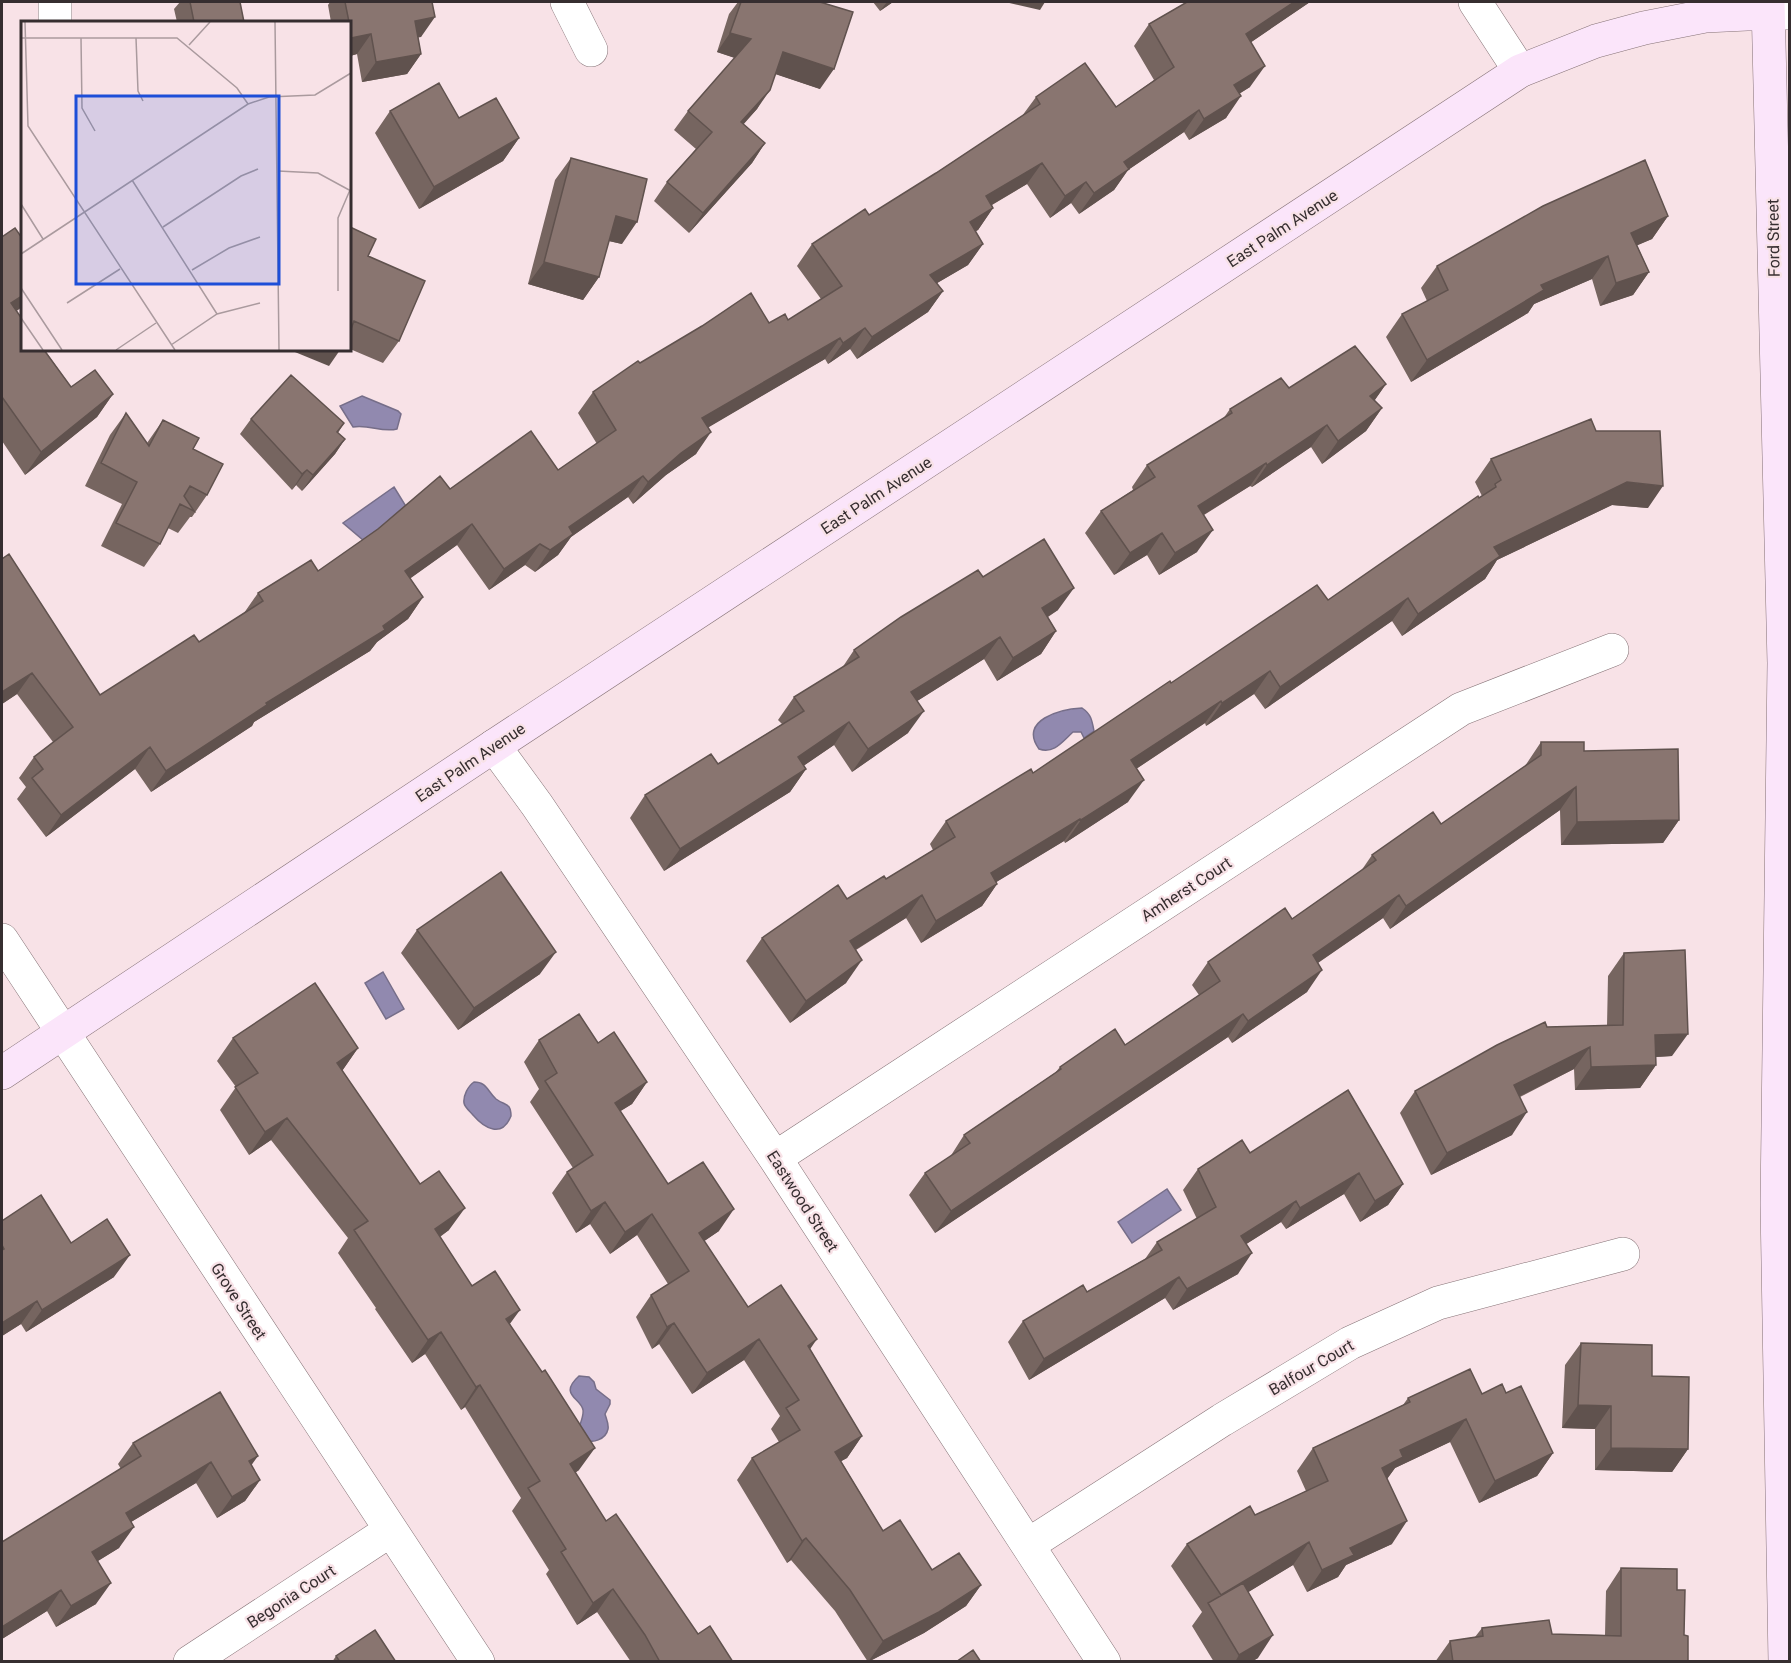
<svg xmlns="http://www.w3.org/2000/svg" width="1791" height="1663" viewBox="0 0 1791 1663" font-family="Roboto,sans-serif">
  <rect width="100%" height="100%" fill="#f8e2e7"/>
  <path fill="#9189af" stroke="#766e89" stroke-width="1.5" d="M 362,396 L 398,411 L 401,414 L 397,429 C 382,433 369,424 353,427 L 340,406 Z
    M 394,487 L 407,508 L 363,540 L 343,523 Z
    M 1082,708 C 1091,714 1092,720 1094,731 L 1084,738 L 1081,732 L 1073,732 C 1062,742 1054,754 1039,749 C 1018,720 1061,709 1082,708 Z
    M 383,972 L 404,1009 L 386,1019 L 365,983 Z
    M 474,1082 C 487,1082 487,1091 496,1099 C 505,1106 511,1102 511,1116 C 502,1138 485,1129 473,1115 C 471,1112 465,1108 464,1103 C 463,1096 468,1086 474,1082 Z
    M 1167,1189 L 1181,1210 L 1132,1243 L 1118,1222 Z
    M 579,1376 L 589,1377 L 594,1382 L 596,1389 L 610,1400 L 610,1404 L 605,1414 C 606,1418 609,1424 608,1429 C 606,1439 592,1445 584,1438 C 581,1436 580,1433 578,1430 C 580,1424 584,1416 583,1410 C 581,1398 558,1395 579,1376 Z"/>
  <g fill="none" stroke-linecap="round" stroke-linejoin="round">
    <defs>
      <path id="street" d="M 55,2 L 55,22
        M 567,2 L 591,50
        M 1475,2 L 1520,71
        M 1768,13 L 1790,13
        M 494,746 L 537,805 L 775,1158 L 1104,1662
        M 2,940 L 478,1662
        M 775,1158 L 1461,709 L 1612,650
        M 1028,1545 L 1222,1420 L 1350,1343 L 1438,1303 L 1623,1254
        M 190,1662 L 391,1530"/>
      <path id="secondary" d="M 1768,2 L 1784,663 L 1777,1204 L 1785,1662
        M 2,1073 L 494,746 L 1520,71 L 1596,41 L 1644,28 L 1705,16 L 1768,13"/>
    </defs>
    <use href="#street" stroke="#867377" stroke-width="34"/>
    <use href="#secondary" stroke="#867377" stroke-width="34"/>
    <use href="#street" stroke="#fff" stroke-width="33"/>
    <use href="#secondary" stroke="#fbe5fa" stroke-width="33"/>
  </g>
  <path fill="#766560" d="M 180,2 L 240,2 L 244,22 L 177,22 L 174,9 Z
    M 330,2 L 432,2 L 421,37 L 418,37 L 421,54 L 407,74 L 362,82 L 357,54 L 350,56 L 350,22 L 331,22 L 328,5 Z
    M 738,2 L 820,2 L 820,89 L 776,74 L 757,109 L 743,124 L 765,143 L 752,163 L 689,233 L 654,201 L 667,182 L 696,149 L 674,130 L 688,111 L 735,58 L 717,52 L 729,14 Z
    M 873,2 L 893,2 L 880,11 Z
    M 1187,2 L 1310,2 L 1251,42 L 1250,87 L 1239,94 L 1226,118 L 1189,140 L 1184,132 L 1128,170 L 1114,190 L 1079,214 L 1071,203 L 1050,218 L 1027,184 L 992,205 L 993,208 L 978,230 L 975,231 L 983,244 L 968,265 L 937,283 L 943,291 L 928,312 L 857,359 L 850,349 L 828,364 L 825,359 L 708,427 L 696,454 L 666,475 L 633,504 L 628,497 L 571,537 L 558,555 L 535,572 L 525,565 L 489,590 L 457,545 L 410,578 L 423,597 L 408,619 L 377,642 L 370,651 L 254,722 L 252,726 L 151,792 L 135,769 L 46,837 L 17,799 L 26,787 L 19,778 L 34,757 L 53,742 L 17,694 L 2,704 L 2,559 L 100,695 L 199,642 L 244,613 L 258,593 L 318,571 L 450,489 L 558,470 L 597,444 L 578,413 L 593,392 L 640,363 L 769,323 L 788,320 L 821,299 L 797,266 L 812,244 L 869,215 L 936,173 L 1022,116 L 1036,97 L 1116,107 L 1154,80 L 1134,46 L 1149,24 Z
    M 390,111 L 459,118 L 519,138 L 503,161 L 419,209 L 375,133 Z
    M 571,158 L 622,244 L 609,241 L 599,277 L 583,300 L 528,284 L 555,180 Z
    M 1668,216 L 1652,239 L 1637,245 L 1649,272 L 1633,295 L 1600,306 L 1592,279 L 1534,304 L 1528,313 L 1411,382 L 1386,337 L 1402,314 L 1427,301 L 1421,288 L 1437,266 Z
    M 350,227 L 368,256 L 399,341 L 383,363 L 350,349 Z
    M 2,237 L 17,311 L 71,387 L 113,394 L 97,417 L 25,475 L 2,441 Z
    M 1386,384 L 1374,401 L 1382,408 L 1366,431 L 1322,464 L 1311,447 L 1252,487 L 1250,486 L 1204,515 L 1197,552 L 1159,575 L 1147,555 L 1114,575 L 1085,533 L 1101,511 L 1133,490 L 1132,487 L 1147,465 L 1223,419 L 1230,409 L 1289,388 Z
    M 126,413 L 147,443 L 163,420 L 193,449 L 207,495 L 192,517 L 190,517 L 178,533 L 168,528 L 160,544 L 144,567 L 101,546 L 122,504 L 85,486 L 110,435 Z
    M 251,419 L 344,423 L 338,433 L 345,439 L 335,454 L 302,491 L 296,485 L 292,490 L 240,434 Z
    M 1596,431 L 1648,508 L 1612,505 L 1497,560 L 1485,579 L 1402,636 L 1392,621 L 1265,709 L 1254,694 L 1206,726 L 1205,723 L 1136,769 L 1128,802 L 1065,843 L 1064,841 L 996,882 L 997,884 L 982,906 L 921,943 L 906,918 L 856,950 L 846,983 L 790,1023 L 746,961 L 762,938 L 847,899 L 886,879 L 933,850 L 930,844 L 946,821 L 1033,773 L 1171,683 L 1328,600 L 1482,496 L 1475,482 L 1491,459 Z
    M 983,577 L 1058,610 L 1048,617 L 1056,631 L 1041,654 L 997,681 L 984,659 L 917,701 L 908,733 L 852,772 L 834,745 L 803,766 L 806,769 L 790,792 L 664,871 L 630,818 L 645,795 L 718,764 L 782,724 L 778,720 L 794,697 L 842,668 L 854,650 Z
    M 1541,742 L 1584,751 L 1679,820 L 1663,843 L 1561,845 L 1560,810 L 1390,929 L 1383,918 L 1318,963 L 1307,992 L 1232,1043 L 1228,1037 L 935,1233 L 909,1195 L 925,1173 L 950,1157 L 964,1135 L 1055,1073 L 1060,1067 L 1125,1045 L 1199,995 L 1192,985 L 1208,962 L 1292,919 L 1361,871 L 1372,855 L 1441,824 L 1525,766 Z
    M 417,930 L 540,974 L 458,1030 L 401,953 Z
    M 1624,953 L 1672,1056 L 1656,1057 L 1656,1065 L 1640,1088 L 1575,1090 L 1574,1069 L 1520,1097 L 1512,1135 L 1431,1175 L 1400,1113 L 1415,1091 L 1547,1027 L 1607,1026 L 1608,976 Z
    M 233,1038 L 358,1048 L 342,1071 L 449,1230 L 440,1237 L 472,1286 L 510,1324 L 579,1470 L 575,1473 L 606,1521 L 698,1634 L 733,1662 L 631,1662 L 597,1612 L 577,1625 L 546,1574 L 549,1570 L 512,1511 L 521,1498 L 465,1407 L 461,1410 L 425,1354 L 412,1363 L 375,1309 L 376,1308 L 338,1253 L 348,1238 L 271,1140 L 249,1155 L 220,1110 L 236,1087 L 217,1061 Z
    M 539,1040 L 598,1043 L 647,1082 L 632,1104 L 620,1111 L 668,1184 L 719,1231 L 704,1241 L 748,1307 L 810,1349 L 862,1436 L 847,1458 L 841,1461 L 883,1531 L 932,1570 L 981,1585 L 966,1606 L 924,1633 L 868,1662 L 835,1611 L 791,1560 L 787,1563 L 737,1480 L 752,1458 L 779,1442 L 771,1429 L 780,1416 L 744,1360 L 692,1394 L 659,1344 L 652,1349 L 636,1317 L 651,1295 L 668,1284 L 637,1235 L 610,1254 L 590,1224 L 576,1233 L 552,1193 L 567,1172 L 573,1168 L 530,1102 L 539,1089 L 524,1062 Z
    M 1348,1090 L 1403,1184 L 1388,1205 L 1360,1222 L 1344,1194 L 1286,1229 L 1281,1222 L 1246,1244 L 1238,1274 L 1173,1310 L 1165,1298 L 1029,1380 L 1008,1342 L 1023,1321 L 1087,1292 L 1145,1259 L 1157,1242 L 1197,1219 L 1183,1190 L 1198,1169 L 1250,1153 Z
    M 2,1221 L 71,1243 L 114,1277 L 26,1332 L 21,1324 L 2,1336 Z
    M 1581,1343 L 1652,1376 L 1688,1449 L 1672,1472 L 1595,1470 L 1595,1429 L 1562,1428 L 1565,1365 Z
    M 1506,1393 L 1553,1453 L 1537,1476 L 1479,1503 L 1450,1442 L 1395,1468 L 1387,1479 L 1392,1544 L 1346,1565 L 1338,1577 L 1307,1592 L 1293,1565 L 1248,1592 L 1258,1658 L 1251,1662 L 1214,1662 L 1192,1626 L 1202,1612 L 1171,1566 L 1187,1544 L 1255,1515 L 1306,1491 L 1297,1471 L 1313,1448 L 1403,1405 L 1408,1398 Z
    M 133,1443 L 251,1466 L 260,1480 L 245,1501 L 217,1518 L 196,1483 L 131,1522 L 119,1548 L 98,1561 L 96,1604 L 56,1627 L 47,1611 L 2,1639 L 2,1542 L 121,1469 L 118,1464 Z
    M 1621,1568 L 1677,1590 L 1688,1662 L 1435,1662 L 1450,1641 L 1475,1637 L 1482,1628 L 1552,1634 L 1605,1635 L 1606,1591 Z
    M 336,1656 L 396,1662 L 332,1662 Z"/>
  <path fill="#60524e" d="M 887,2 L 893,2 L 880,11 Z
    M 1005,2 L 1045,2 L 1040,10 Z
    M 1294,2 L 1310,2 L 1231,56 L 1246,34 Z
    M 435,17 L 421,37 L 401,41 L 415,21 Z
    M 730,33 L 751,39 L 738,59 L 717,52 Z
    M 371,34 L 357,54 L 350,56 L 350,41 L 351,38 Z
    M 783,52 L 834,69 L 820,89 L 769,72 Z
    M 421,54 L 407,74 L 362,82 L 376,62 Z
    M 1265,66 L 1250,87 L 1219,106 L 1234,85 Z
    M 770,90 L 757,109 L 728,142 L 741,122 Z
    M 1241,96 L 1226,118 L 1189,140 L 1204,119 Z
    M 1199,110 L 1184,132 L 1128,170 L 1114,190 L 1079,214 L 1094,193 L 1124,162 Z
    M 519,138 L 503,161 L 419,209 L 434,187 Z
    M 765,143 L 752,163 L 689,233 L 703,213 Z
    M 1042,163 L 1027,184 L 971,217 L 986,196 Z
    M 1086,182 L 1071,203 L 1050,218 L 1065,196 Z
    M 993,208 L 978,230 L 955,244 L 970,222 Z
    M 616,216 L 637,222 L 622,244 L 600,239 Z
    M 1668,216 L 1652,239 L 1615,255 L 1631,233 Z
    M 983,244 L 968,265 L 915,296 L 930,275 Z
    M 1608,256 L 1592,279 L 1534,304 L 1528,313 L 1411,382 L 1427,360 L 1541,285 Z
    M 544,262 L 599,277 L 583,300 L 528,284 Z
    M 1649,272 L 1633,295 L 1600,306 L 1616,283 Z
    M 943,291 L 928,312 L 857,359 L 872,337 Z
    M 22,296 L 22,307 L 2,322 L 11,303 Z
    M 865,328 L 850,349 L 828,364 L 843,343 Z
    M 840,338 L 825,359 L 687,440 L 702,418 Z
    M 290,350 L 340,350 L 329,366 Z
    M 1386,384 L 1370,407 L 1370,396 Z
    M 113,394 L 97,417 L 25,475 L 41,452 Z
    M 1382,408 L 1366,431 L 1322,464 L 1338,441 Z
    M 1327,425 L 1311,447 L 1252,487 L 1267,465 Z
    M 711,432 L 696,454 L 666,475 L 633,504 L 648,482 L 681,453 Z
    M 345,439 L 335,454 L 302,491 L 313,475 Z
    M 1266,463 L 1250,486 L 1182,528 L 1198,506 Z
    M 307,470 L 296,485 L 292,490 L 302,474 Z
    M 643,476 L 628,497 L 571,537 L 558,555 L 535,572 L 550,550 L 569,527 Z
    M 1627,482 L 1663,486 L 1648,508 L 1612,505 L 1497,560 L 1485,579 L 1402,636 L 1418,614 L 1494,547 Z
    M 472,524 L 457,545 L 390,593 L 405,571 Z
    M 1213,530 L 1197,552 L 1159,575 L 1175,553 Z
    M 1162,533 L 1147,555 L 1114,575 L 1130,553 Z
    M 540,544 L 525,565 L 489,590 L 504,569 Z
    M 1074,588 L 1058,610 L 1026,630 L 1042,608 Z
    M 423,597 L 408,619 L 377,642 L 370,651 L 254,722 L 252,726 L 151,792 L 166,771 L 266,703 L 383,626 Z
    M 1408,598 L 1392,621 L 1265,709 L 1280,687 Z
    M 1056,631 L 1041,654 L 997,681 L 1013,658 Z
    M 1000,637 L 984,659 L 895,715 L 911,692 Z
    M 1270,671 L 1254,694 L 1206,726 L 1222,703 Z
    M 32,673 L 17,694 L 2,704 L 2,692 Z
    M 1221,701 L 1205,723 L 1115,783 L 1131,760 Z
    M 924,711 L 908,733 L 852,772 L 868,749 Z
    M 849,722 L 834,745 L 783,780 L 798,757 Z
    M 150,747 L 135,769 L 46,837 L 61,815 Z
    M 806,769 L 790,792 L 664,871 L 680,849 Z
    M 1144,780 L 1128,802 L 1065,843 L 1081,820 Z
    M 1576,787 L 1560,810 L 1390,929 L 1406,906 Z
    M 1080,819 L 1064,841 L 975,895 L 991,873 Z
    M 1679,820 L 1663,843 L 1561,845 L 1577,822 Z
    M 997,884 L 982,906 L 921,943 L 936,921 Z
    M 922,895 L 906,918 L 834,963 L 850,941 Z
    M 1399,895 L 1383,918 L 1297,977 L 1313,955 Z
    M 556,952 L 540,974 L 458,1030 L 474,1008 Z
    M 862,960 L 846,983 L 790,1023 L 806,1001 Z
    M 1322,970 L 1307,992 L 1232,1043 L 1248,1021 Z
    M 1243,1014 L 1228,1037 L 935,1233 L 951,1211 Z
    M 1688,1034 L 1672,1056 L 1639,1058 L 1655,1035 Z
    M 1590,1047 L 1574,1069 L 1498,1107 L 1514,1085 Z
    M 358,1048 L 342,1071 L 337,1063 Z
    M 1656,1065 L 1640,1088 L 1575,1090 L 1591,1067 Z
    M 647,1082 L 632,1104 L 600,1124 L 615,1103 Z
    M 1527,1112 L 1512,1135 L 1431,1175 L 1447,1153 Z
    M 287,1118 L 271,1140 L 249,1155 L 265,1132 Z
    M 1359,1173 L 1344,1194 L 1286,1229 L 1300,1208 Z
    M 1403,1184 L 1388,1205 L 1360,1222 L 1375,1201 Z
    M 1296,1201 L 1281,1222 L 1226,1257 L 1241,1236 Z
    M 605,1202 L 590,1224 L 576,1233 L 591,1211 Z
    M 465,1208 L 449,1230 L 419,1251 L 435,1229 Z
    M 734,1209 L 719,1231 L 684,1255 L 699,1233 Z
    M 652,1214 L 637,1235 L 610,1254 L 625,1232 Z
    M 1252,1253 L 1238,1274 L 1173,1310 L 1187,1289 Z
    M 130,1255 L 114,1277 L 26,1332 L 42,1310 Z
    M 1179,1277 L 1165,1298 L 1029,1380 L 1044,1359 Z
    M 37,1301 L 21,1324 L 2,1336 L 2,1323 Z
    M 520,1310 L 504,1332 L 506,1319 Z
    M 674,1323 L 659,1344 L 652,1349 L 667,1327 Z
    M 441,1332 L 425,1354 L 412,1363 L 428,1340 Z
    M 759,1339 L 744,1360 L 692,1394 L 707,1373 Z
    M 817,1339 L 802,1361 L 808,1346 Z
    M 480,1385 L 465,1407 L 461,1410 L 476,1387 Z
    M 1578,1405 L 1611,1406 L 1595,1429 L 1562,1428 Z
    M 1466,1419 L 1450,1442 L 1395,1468 L 1387,1479 L 1382,1468 L 1400,1450 Z
    M 862,1436 L 847,1458 L 820,1473 L 835,1452 Z
    M 595,1448 L 579,1470 L 554,1486 L 570,1464 Z
    M 1611,1448 L 1688,1449 L 1672,1472 L 1595,1470 Z
    M 1553,1453 L 1537,1476 L 1479,1503 L 1495,1481 Z
    M 258,1456 L 243,1477 L 249,1461 Z
    M 211,1462 L 196,1483 L 111,1534 L 126,1513 Z
    M 260,1480 L 245,1501 L 217,1518 L 232,1497 Z
    M 1407,1521 L 1392,1544 L 1346,1565 L 1338,1577 L 1307,1592 L 1322,1570 L 1350,1548 Z
    M 134,1527 L 119,1548 L 78,1573 L 92,1552 Z
    M 806,1538 L 791,1560 L 787,1563 L 802,1541 Z
    M 1309,1542 L 1293,1565 L 1214,1613 L 1221,1595 Z
    M 111,1583 L 96,1604 L 56,1627 L 71,1606 Z
    M 981,1585 L 966,1606 L 924,1633 L 868,1662 L 883,1641 Z
    M 613,1589 L 597,1612 L 577,1625 L 593,1603 Z
    M 61,1590 L 47,1611 L 2,1639 L 2,1627 Z
    M 1273,1635 L 1258,1658 L 1251,1662 L 1235,1662 L 1239,1655 Z"/>
  <path fill="#897570" stroke="#60524e" stroke-width="1.5" d="M 190,2 L 240,2 L 244,22 L 194,22 Z
    M 345,2 L 432,2 L 435,17 L 415,21 L 421,54 L 376,62 L 371,34 L 351,38 L 350,22 L 349,22 Z
    M 741,2 L 820,2 L 853,12 L 834,69 L 783,52 L 770,90 L 741,122 L 765,143 L 703,213 L 667,182 L 712,132 L 688,111 L 751,39 L 730,33 Z
    M 1187,2 L 1294,2 L 1246,34 L 1265,66 L 1234,85 L 1241,96 L 1204,119 L 1199,110 L 1124,162 L 1129,169 L 1094,193 L 1086,182 L 1065,196 L 1042,163 L 986,196 L 993,208 L 970,222 L 983,244 L 930,275 L 943,291 L 872,337 L 865,328 L 843,343 L 840,338 L 702,418 L 711,432 L 681,453 L 648,482 L 643,476 L 569,527 L 573,534 L 550,550 L 540,544 L 504,569 L 472,524 L 405,571 L 423,597 L 383,626 L 385,630 L 266,703 L 267,705 L 166,771 L 150,747 L 61,815 L 32,778 L 43,769 L 34,757 L 73,727 L 32,673 L 2,692 L 2,559 L 9,554 L 100,695 L 194,635 L 199,642 L 263,601 L 258,593 L 311,560 L 318,571 L 378,529 L 440,476 L 450,489 L 531,431 L 558,470 L 616,430 L 593,392 L 638,361 L 640,363 L 702,326 L 751,293 L 769,323 L 785,314 L 788,320 L 842,286 L 812,244 L 865,209 L 869,215 L 936,173 L 1040,104 L 1036,97 L 1085,63 L 1116,107 L 1174,67 L 1149,24 Z
    M 439,83 L 459,118 L 496,98 L 519,138 L 434,187 L 390,111 Z
    M 571,158 L 647,179 L 637,222 L 616,216 L 599,277 L 544,262 Z
    M 1645,160 L 1668,216 L 1631,233 L 1649,272 L 1616,283 L 1608,256 L 1541,285 L 1544,290 L 1427,360 L 1402,314 L 1448,290 L 1437,266 L 1543,206 Z
    M 350,227 L 376,239 L 368,256 L 425,281 L 399,341 L 354,321 L 350,332 Z
    M 15,228 L 22,238 L 22,296 L 11,303 L 22,319 L 22,350 L 44,350 L 71,387 L 95,370 L 113,394 L 41,452 L 2,397 L 2,237 Z
    M 1355,346 L 1386,384 L 1370,396 L 1382,408 L 1338,441 L 1327,425 L 1267,465 L 1266,463 L 1198,506 L 1213,530 L 1175,553 L 1162,533 L 1130,553 L 1101,511 L 1155,477 L 1147,465 L 1232,413 L 1230,409 L 1281,378 L 1289,388 Z
    M 291,375 L 344,423 L 337,432 L 345,439 L 313,475 L 307,470 L 302,474 L 251,419 Z
    M 126,413 L 149,446 L 163,420 L 199,438 L 193,449 L 223,464 L 207,495 L 190,486 L 184,496 L 194,511 L 180,504 L 160,544 L 116,523 L 137,482 L 101,463 Z
    M 1591,419 L 1596,431 L 1660,431 L 1663,486 L 1627,482 L 1494,547 L 1500,556 L 1418,614 L 1408,598 L 1280,687 L 1270,671 L 1222,703 L 1221,701 L 1131,760 L 1144,780 L 1081,820 L 1080,819 L 991,873 L 997,884 L 936,921 L 922,895 L 850,941 L 862,960 L 806,1001 L 762,938 L 838,885 L 847,899 L 884,876 L 886,879 L 955,837 L 946,821 L 1031,769 L 1033,773 L 1170,681 L 1171,683 L 1317,585 L 1328,600 L 1478,496 L 1479,498 L 1496,487 L 1495,484 L 1501,480 L 1491,459 Z
    M 1044,539 L 1074,588 L 1042,608 L 1056,631 L 1013,658 L 1000,637 L 911,692 L 924,711 L 868,749 L 849,722 L 798,757 L 806,769 L 680,849 L 645,795 L 711,754 L 718,764 L 804,711 L 794,697 L 859,657 L 854,650 L 901,617 L 978,570 L 983,577 Z
    M 1541,742 L 1584,742 L 1584,751 L 1678,749 L 1679,820 L 1577,822 L 1576,787 L 1406,906 L 1399,895 L 1313,955 L 1322,970 L 1248,1021 L 1243,1014 L 951,1211 L 925,1173 L 970,1143 L 964,1135 L 1061,1069 L 1060,1067 L 1115,1029 L 1125,1045 L 1220,981 L 1208,962 L 1285,908 L 1292,919 L 1376,860 L 1372,855 L 1433,812 L 1441,824 L 1541,755 Z
    M 501,872 L 556,952 L 474,1008 L 417,930 Z
    M 1685,950 L 1688,1034 L 1655,1035 L 1656,1065 L 1591,1067 L 1590,1047 L 1514,1085 L 1527,1112 L 1447,1153 L 1415,1091 L 1497,1045 L 1545,1022 L 1547,1027 L 1623,1025 L 1624,953 Z
    M 315,983 L 358,1048 L 337,1063 L 420,1184 L 439,1171 L 465,1208 L 435,1229 L 472,1286 L 495,1271 L 520,1310 L 506,1319 L 542,1372 L 545,1370 L 595,1448 L 570,1464 L 606,1521 L 616,1514 L 698,1634 L 710,1626 L 733,1662 L 660,1662 L 645,1635 L 613,1589 L 593,1603 L 561,1552 L 566,1549 L 528,1488 L 540,1481 L 480,1385 L 476,1387 L 441,1332 L 428,1340 L 354,1230 L 368,1221 L 287,1118 L 265,1132 L 235,1087 L 258,1073 L 233,1038 Z
    M 579,1014 L 598,1043 L 614,1032 L 647,1082 L 615,1103 L 668,1184 L 703,1162 L 734,1209 L 699,1233 L 748,1307 L 781,1285 L 817,1339 L 808,1346 L 862,1436 L 835,1452 L 883,1531 L 900,1520 L 932,1570 L 959,1553 L 981,1585 L 939,1612 L 883,1641 L 850,1590 L 806,1538 L 802,1541 L 752,1458 L 800,1430 L 786,1408 L 799,1400 L 759,1339 L 707,1373 L 674,1323 L 667,1327 L 651,1295 L 689,1271 L 652,1214 L 625,1232 L 605,1202 L 591,1211 L 567,1172 L 593,1155 L 545,1081 L 557,1073 L 539,1040 Z
    M 1348,1090 L 1403,1184 L 1375,1201 L 1359,1173 L 1300,1208 L 1296,1201 L 1241,1236 L 1252,1253 L 1187,1289 L 1179,1277 L 1044,1359 L 1023,1321 L 1083,1285 L 1087,1292 L 1162,1250 L 1157,1242 L 1216,1207 L 1198,1169 L 1242,1140 L 1250,1153 Z
    M 41,1195 L 71,1243 L 107,1219 L 130,1255 L 42,1310 L 37,1301 L 2,1323 L 2,1250 L 4,1249 L 2,1245 L 2,1221 Z
    M 1581,1343 L 1652,1345 L 1652,1376 L 1689,1377 L 1688,1449 L 1611,1448 L 1611,1406 L 1578,1405 Z
    M 1470,1369 L 1482,1394 L 1502,1384 L 1506,1393 L 1521,1386 L 1553,1453 L 1495,1481 L 1466,1419 L 1400,1450 L 1403,1457 L 1382,1468 L 1407,1521 L 1350,1548 L 1354,1555 L 1322,1570 L 1309,1542 L 1221,1595 L 1187,1544 L 1250,1506 L 1255,1515 L 1328,1481 L 1313,1448 L 1410,1402 L 1408,1398 Z
    M 220,1392 L 258,1456 L 249,1461 L 260,1480 L 232,1497 L 211,1462 L 126,1513 L 134,1527 L 92,1552 L 111,1583 L 71,1606 L 61,1590 L 2,1627 L 2,1542 L 141,1456 L 133,1443 Z
    M 1621,1568 L 1677,1569 L 1677,1590 L 1685,1590 L 1684,1635 L 1688,1636 L 1688,1662 L 1453,1662 L 1450,1641 L 1483,1636 L 1482,1628 L 1549,1620 L 1552,1634 L 1621,1636 Z
    M 1243,1583 L 1273,1635 L 1239,1655 L 1208,1603 Z
    M 375,1630 L 396,1662 L 340,1662 L 336,1656 Z
    M 973,1650 L 981,1662 L 956,1662 Z"/>
  <g text-anchor="middle" stroke-width="4.5" stroke-linejoin="round" paint-order="stroke">
    <g font-size="16" fill="#362e30" stroke="#f8e2e7">
      <text transform="translate(1282 228) rotate(-33)" y="6">East Palm Avenue</text>
      <text transform="translate(1773 238) rotate(-91)" y="6">Ford Street</text>
      <text transform="translate(876 495) rotate(-33)" y="6">East Palm Avenue</text>
      <text transform="translate(470 762) rotate(-34)" y="6">East Palm Avenue</text>
      <text transform="translate(1186 889) rotate(-33)" y="6">Amherst Court</text>
      <text transform="translate(803 1201) rotate(57)" y="6">Eastwood Street</text>
      <text transform="translate(239 1301) rotate(57)" y="6">Grove Street</text>
      <text transform="translate(1311 1367) rotate(-30)" y="6">Balfour Court</text>
      <text transform="translate(291 1596) rotate(-33)" y="6">Begonia Court</text>
    </g>
  </g>
  <g transform="translate(21 21)">
    <rect width="330" height="330" fill="#f8e2e7"/>
    <path fill="none" stroke="#aa9a9e" stroke-width="1.5" d="M 4,1 L 7,105 L 154,329M 254,1 L 258,329M 0,17 L 156,17 L 216,67 L 227,83M 60,17 L 61,87 L 74,110M 115,17 L 117,70 L 122,80M 168,24 L 189,1M 257,150 L 297,152 L 330,170M 111,159 L 196,293M 0,183 L 22,218M 142,206 L 220,155 L 237,148M 0,233 L 227,83 L 248,76 L 294,74 L 330,52M 171,249 L 208,227 L 239,216M 0,267 L 41,329M 317,270 L 317,197 L 329,169M 46,282 L 99,248M 0,297 L 22,329M 150,324 L 196,293 L 239,282M 95,329 L 135,302"/>
    <path fill="#1d4ed8" fill-opacity="0.15" stroke="#1d4ed8" stroke-width="3" d="M 55,75 L 258,75 L 258,263 L 55,263 Z"/>
    <rect width="330" height="330" fill="none" stroke="#362e30" stroke-width="3"/>
  </g>
  <rect width="1791" height="1663" fill="none" stroke="#362e30" stroke-width="6"/>
</svg>
